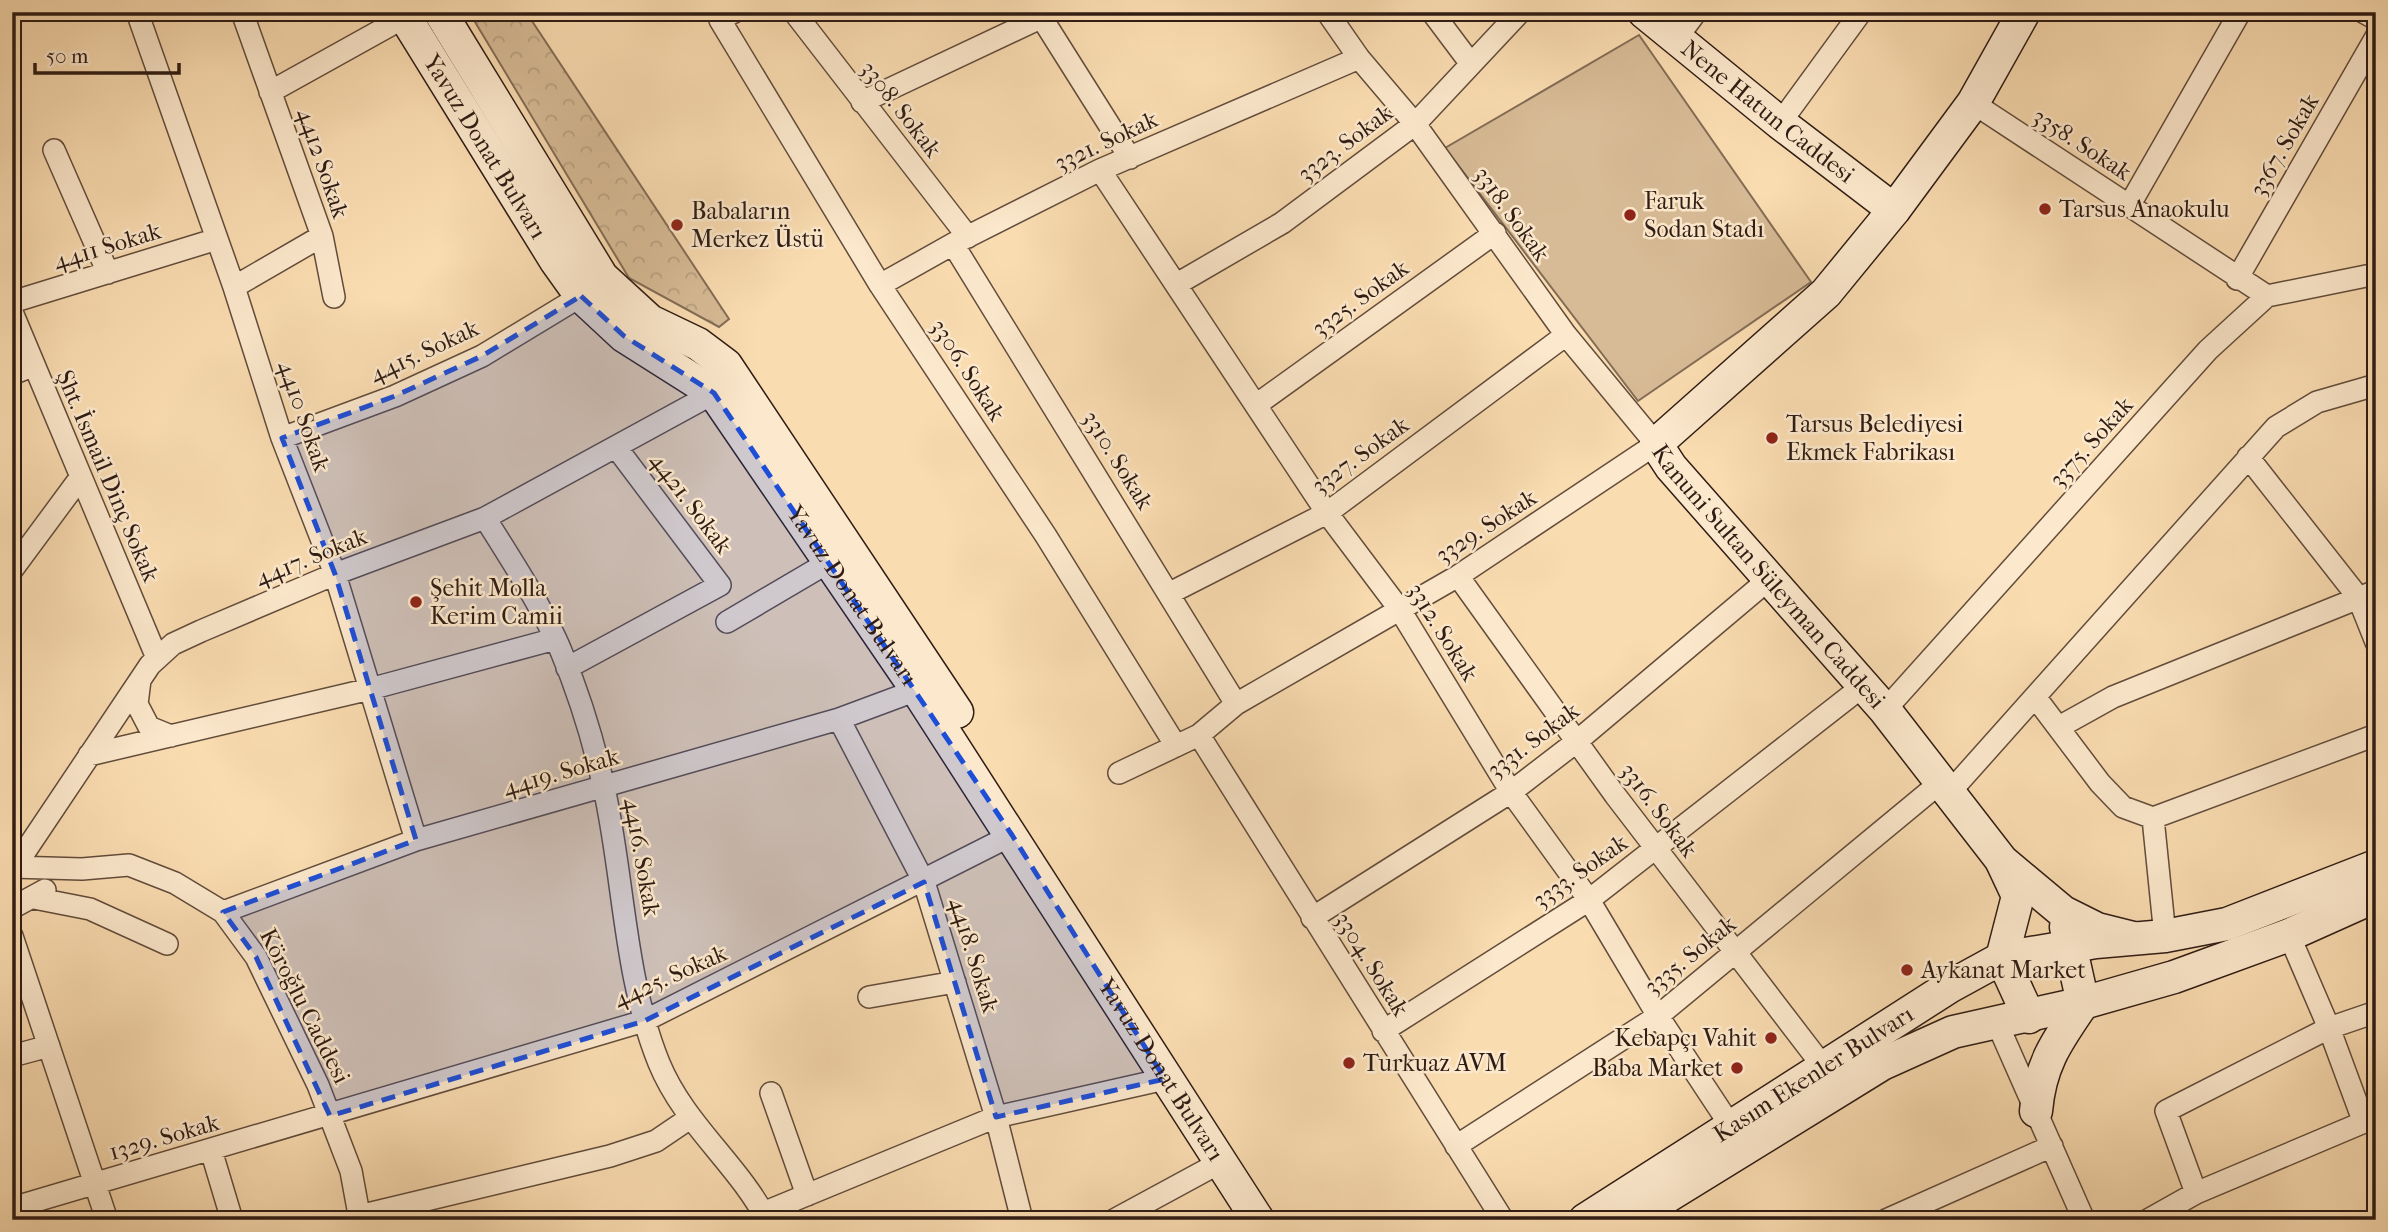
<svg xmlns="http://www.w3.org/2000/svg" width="2388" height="1232" viewBox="0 0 2388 1232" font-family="'IM FELL French Canon',serif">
  <defs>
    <pattern id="forest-crowns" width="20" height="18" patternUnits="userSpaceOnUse" patternTransform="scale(1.75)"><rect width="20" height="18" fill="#d7bb96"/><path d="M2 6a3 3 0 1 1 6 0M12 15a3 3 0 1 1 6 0" fill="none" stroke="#b9a080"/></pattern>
  </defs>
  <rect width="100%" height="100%" fill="#fadcb1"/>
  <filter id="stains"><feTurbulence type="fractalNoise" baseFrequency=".00286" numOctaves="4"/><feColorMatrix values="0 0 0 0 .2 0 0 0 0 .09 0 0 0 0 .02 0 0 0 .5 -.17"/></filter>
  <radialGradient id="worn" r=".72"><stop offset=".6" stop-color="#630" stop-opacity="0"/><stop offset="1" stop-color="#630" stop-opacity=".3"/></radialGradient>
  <path fill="url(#forest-crowns)" stroke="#836c55" stroke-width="2" d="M 469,12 L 526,12 L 729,319 L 719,327 L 629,278 Z"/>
  <path fill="#d7bb96" stroke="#836c55" stroke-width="2" d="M 1639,35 L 1811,282 L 1638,401 L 1445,148 Z"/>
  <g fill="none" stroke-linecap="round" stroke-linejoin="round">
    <defs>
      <path id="street" d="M 137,12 L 234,287 L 282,438 L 335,574 L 416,840
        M 734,12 L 720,20 L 880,285 L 1046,536 L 1176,746
        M 794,12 L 968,237
        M 1038,12 L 1130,158
        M 1432,12 L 1471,64
        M 2363,12 L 2376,19
        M 1676,39 L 1696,12
        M 270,92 L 405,17
        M 862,102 L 1053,12
        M 1973,103 L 2267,296
        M 1780,123 L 1861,12
        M 54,150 L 108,273
        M 1100,170 L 1327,513 L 1400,610 L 1511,792 L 1589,900 L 1658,1016 L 1732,1128
        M 2129,206 L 2240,12
        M 322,236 L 334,297
        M 953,244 L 1236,704
        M 2237,279 L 2376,37
        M 1177,284 L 1282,223 L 1415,124 L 1520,12
        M 880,285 L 953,244 L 1100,170 L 1359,58
        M 234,287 L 322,236 L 242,12
        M 12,302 L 217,239
        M 12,312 L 157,658
        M 12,374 L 32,366
        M 1256,405 L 1495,233
        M 282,438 L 395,396 L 482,356 L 581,296
        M 2248,457 L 2358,597 L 2376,642
        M 485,518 C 509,556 544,610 561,651 C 579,694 594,743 604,788 C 624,878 624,977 659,1063 C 684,1124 737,1163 767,1220
        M 12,570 L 80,478
        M 1458,576 L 1615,795 L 1825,1069
        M 1170,593 L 1327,513 L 1566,335
        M 727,622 L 829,562
        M 567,668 L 720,585 L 616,447
        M 140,680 L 137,704 L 149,727 L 171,736
        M 2036,698 L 2100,783 L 2123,807 L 2153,818 L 2376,735
        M 1885,710 L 2208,350 L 2267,296 L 2376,274
        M 839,719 L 924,882 L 996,1117 L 1022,1220
        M 2059,727 L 2113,697 L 2376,591
        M 1199,735 L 1503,1220
        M 89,755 L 370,689 L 555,639
        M 1119,773 L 1199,735 L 1236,704 L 1458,576 L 1656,444 L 1566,335 L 1415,124 L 1359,58 L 1327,12
        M 1949,793 L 2276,427 L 2317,402 L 2376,385
        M 2153,818 L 2165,936
        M 12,867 L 82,869 L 129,865 L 175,883 L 223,912 L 256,957 L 318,1085 L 351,1171 L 360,1220
        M 14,868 L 150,665 L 173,644 L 201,631 L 335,574 L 485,518 L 714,393
        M 34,898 L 90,909 L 167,944
        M 12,908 L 45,890
        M 223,912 L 416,840 L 839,719 L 917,690
        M 1312,918 L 1511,792 L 1576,742 L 1768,580
        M 2289,935 L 2329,1028 L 2363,1120
        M 12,936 L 107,1220
        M 869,997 L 955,982
        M 1997,1023 L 2084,1220
        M 1383,1031 L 1589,900 L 1863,686
        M 12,1056 L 49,1046
        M 771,1093 L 807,1195
        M 1456,1146 L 1658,1016 L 1941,782
        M 211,1150 L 232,1220
        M 2196,1193 L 2166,1111 L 2329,1028 L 2376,1012
        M 12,1208 L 644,1021 L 1012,835
        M 763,1213 L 996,1117 L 1165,1079
        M 359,1216 L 610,1156 L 656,1141 L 690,1118
        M 1114,1220 L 1221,1162
        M 1886,1220 L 2052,1146
        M 2148,1220 L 2196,1193 L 2376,1117"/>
      <g id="secondary">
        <path id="s1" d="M 402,12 L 556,261 L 581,296 L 624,336 L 714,393 L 917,690 L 1258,1220"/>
        <path d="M 440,12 L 602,277 L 650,321 L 698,344 L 726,365 L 957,712"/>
        <path id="s2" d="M 1644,12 L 1780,123 L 1894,210"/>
        <path id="s3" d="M 2024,12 L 1973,103 L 1894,210 L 1826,293 L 1656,444 L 1671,467 L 1885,710 L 2002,861 L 2063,912 L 2097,929 L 2133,938"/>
        <path d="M 2002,862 L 2018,896 L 2002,958 L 2029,1017"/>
        <path d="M 2036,1111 C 2040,1064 2057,1041 2083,1003 L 2066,927"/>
        <path id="s4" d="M 1585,1220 L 1949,987 L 2002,958 L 2096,942 L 2165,936 L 2227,924 L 2376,866"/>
        <path d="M 1629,1220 L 1882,1064 L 1953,1032 L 2083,1003 L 2174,977 L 2289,935 L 2376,896"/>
      </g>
    </defs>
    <use href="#street" stroke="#624c3b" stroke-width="24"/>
    <use href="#secondary" stroke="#2f1c14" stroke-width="35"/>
    <use href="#street" stroke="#fce8cc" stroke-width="21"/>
    <use href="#secondary" stroke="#fce8cc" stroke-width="32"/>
  </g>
  <path fill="#1d4ed8" fill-opacity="0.2" stroke="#1d4ed8" stroke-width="5" stroke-dasharray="14 9" stroke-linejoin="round" d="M 581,296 L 624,336 L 714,393 L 1012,835 L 1165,1079 L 996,1117 L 924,882 L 644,1021 L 330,1116 L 256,957 L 223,912 L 416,840 L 335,574 L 282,438 L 395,396 L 482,356 Z"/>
  <g fill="#8f2418" stroke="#fce8cc" stroke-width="2.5">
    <circle cx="2045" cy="209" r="7"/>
    <circle cx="1630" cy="215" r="7"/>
    <circle cx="677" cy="225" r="7"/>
    <circle cx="1772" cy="438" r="7"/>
    <circle cx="416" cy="602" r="7"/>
    <circle cx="1907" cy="970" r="7"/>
    <circle cx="1771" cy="1038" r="7"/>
    <circle cx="1349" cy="1063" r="7"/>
    <circle cx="1737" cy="1068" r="7"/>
  </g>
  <g text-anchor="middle" stroke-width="5" stroke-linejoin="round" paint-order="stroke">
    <g font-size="24" fill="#2f1c14" stroke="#fce8cc">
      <text transform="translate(901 109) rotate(52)" y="8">3308. Sokak</text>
      <text dy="8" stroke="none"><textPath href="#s2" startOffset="159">Nene Hatun Caddesi</textPath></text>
      <text transform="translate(1106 141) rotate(-25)" y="8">3321. Sokak</text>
      <text transform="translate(1345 143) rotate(-37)" y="8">3323. Sokak</text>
      <text transform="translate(2082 144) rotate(33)" y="8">3358. Sokak</text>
      <text transform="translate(2284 145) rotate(-60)" y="8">3367. Sokak</text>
      <text dy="8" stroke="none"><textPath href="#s1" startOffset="158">Yavuz Donat Bulvarı</textPath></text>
      <text transform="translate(323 163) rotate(71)" y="8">4412 Sokak</text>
      <text transform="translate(1512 214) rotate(54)" y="8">3318. Sokak</text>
      <text transform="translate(107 246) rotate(-17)" y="8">4411 Sokak</text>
      <text transform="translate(1360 298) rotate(-36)" y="8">3325. Sokak</text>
      <text transform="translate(424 351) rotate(-25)" y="8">4415. Sokak</text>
      <text transform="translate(968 370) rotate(57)" y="8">3306. Sokak</text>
      <text transform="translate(304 416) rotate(71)" y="8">4410 Sokak</text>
      <text transform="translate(2091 442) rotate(-48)" y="8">3375. Sokak</text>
      <text transform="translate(1360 455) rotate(-36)" y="8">3327. Sokak</text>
      <text transform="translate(1118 460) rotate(58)" y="8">3310. Sokak</text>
      <text transform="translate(108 476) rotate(67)" y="8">Şht. İsmail Dinç Sokak</text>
      <text transform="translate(691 503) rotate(53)" y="8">4421. Sokak</text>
      <text transform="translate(1486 526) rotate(-33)" y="8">3329. Sokak</text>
      <text transform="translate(311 557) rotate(-22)" y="8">4417. Sokak</text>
      <text dy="8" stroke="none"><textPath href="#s3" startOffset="746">Kanuni Sultan Süleyman Caddesi</textPath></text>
      <text dy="8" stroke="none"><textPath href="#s1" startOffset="746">Yavuz Donat Bulvarı</textPath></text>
      <text transform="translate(1443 632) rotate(58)" y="8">3312. Sokak</text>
      <text transform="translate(1533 740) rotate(-37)" y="8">3331. Sokak</text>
      <text transform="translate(561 772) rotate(-16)" y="8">4419. Sokak</text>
      <text transform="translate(1659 810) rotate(53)" y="8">3316. Sokak</text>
      <text transform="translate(642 857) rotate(80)" y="8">4416. Sokak</text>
      <text transform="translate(1580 871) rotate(-35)" y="8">3333. Sokak</text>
      <text transform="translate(974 955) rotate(73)" y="8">4418. Sokak</text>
      <text transform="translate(1690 955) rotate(-39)" y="8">3335. Sokak</text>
      <text transform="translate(1372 964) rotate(58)" y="8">3304. Sokak</text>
      <text transform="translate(670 976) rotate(-24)" y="8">4425. Sokak</text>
      <text transform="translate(305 1006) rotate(63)" y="8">Köroğlu Caddesi</text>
      <text dy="8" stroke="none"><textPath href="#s1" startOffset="1312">Yavuz Donat Bulvarı</textPath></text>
      <text dy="8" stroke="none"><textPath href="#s4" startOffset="271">Kasım Ekenler Bulvarı</textPath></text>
      <text transform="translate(164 1137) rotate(-16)" y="8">1329. Sokak</text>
    </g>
    <g font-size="24" fill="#2f1c14" stroke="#fce8cc" text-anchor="start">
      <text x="1644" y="209">Faruk<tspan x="1644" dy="28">Sodan Stadı</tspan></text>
      <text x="2059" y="217">Tarsus Anaokulu</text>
      <text x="691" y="219">Babaların<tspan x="691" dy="28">Merkez Üstü</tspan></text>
      <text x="1786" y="432">Tarsus Belediyesi<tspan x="1786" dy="28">Ekmek Fabrikası</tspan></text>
      <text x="430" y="596">Şehit Molla<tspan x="430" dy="28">Kerim Camii</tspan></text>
      <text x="1921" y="978">Aykanat Market</text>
      <text x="1757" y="1046" text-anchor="end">Kebapçı Vahit</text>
      <text x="1363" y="1071">Turkuaz AVM</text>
      <text x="1723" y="1076" text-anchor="end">Baba Market</text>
    </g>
  </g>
  <rect width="2388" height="1232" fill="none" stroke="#fadcb1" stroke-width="42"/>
  <rect x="14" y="14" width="2360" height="1204" fill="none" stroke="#2f1c14" stroke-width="3.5"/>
  <rect x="21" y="21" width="2346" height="1190" fill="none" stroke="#2f1c14" stroke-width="2"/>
  <path d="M35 63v10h144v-10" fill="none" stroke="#2f1c14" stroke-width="3.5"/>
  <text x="46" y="63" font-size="21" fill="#2f1c14" stroke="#fce8cc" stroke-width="5" paint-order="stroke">50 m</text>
  <rect width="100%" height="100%" filter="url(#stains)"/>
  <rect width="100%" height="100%" fill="url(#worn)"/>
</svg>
